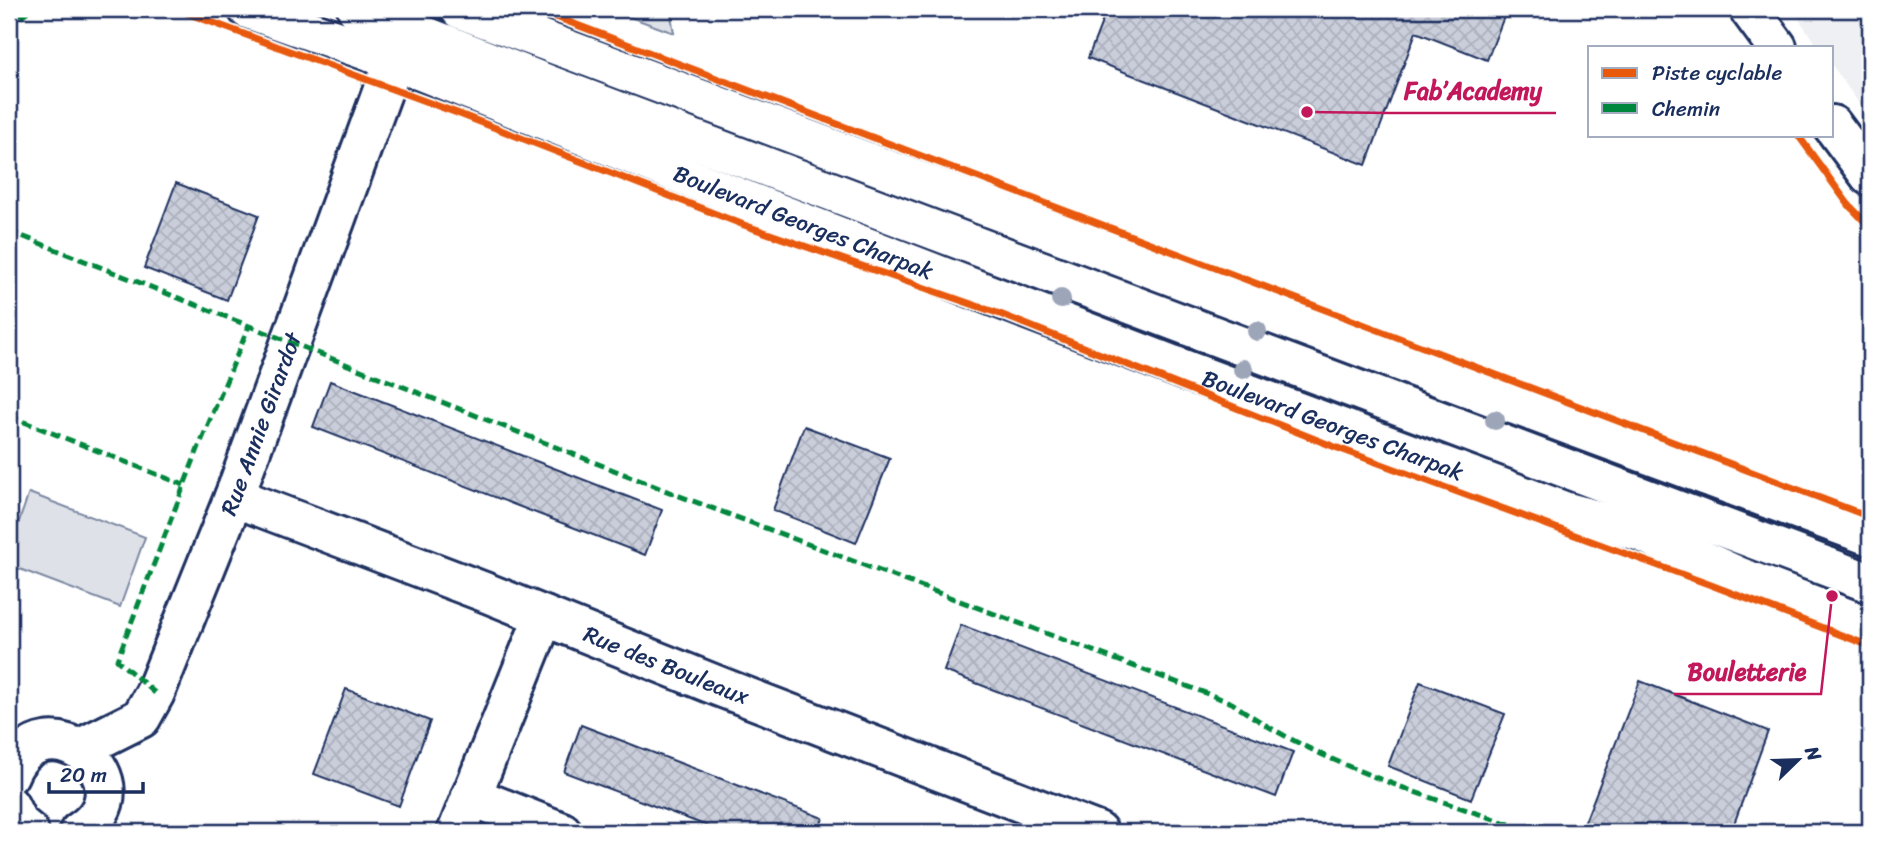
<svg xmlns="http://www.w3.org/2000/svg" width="1879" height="841" viewBox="0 0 1879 841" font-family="Sriracha,sans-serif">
  <defs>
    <pattern id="building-cross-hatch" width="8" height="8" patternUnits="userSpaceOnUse" patternTransform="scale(1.75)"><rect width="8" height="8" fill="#caceda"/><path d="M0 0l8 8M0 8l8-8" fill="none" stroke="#adb1be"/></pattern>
  </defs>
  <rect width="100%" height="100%" fill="#fff"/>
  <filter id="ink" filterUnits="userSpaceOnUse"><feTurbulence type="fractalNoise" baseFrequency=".0143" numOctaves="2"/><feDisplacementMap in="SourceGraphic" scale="14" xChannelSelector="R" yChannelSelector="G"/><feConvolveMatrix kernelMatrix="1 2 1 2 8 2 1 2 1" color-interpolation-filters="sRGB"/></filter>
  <g filter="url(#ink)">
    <path fill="#eff0f4" d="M 1792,9 L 1870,9 L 1870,119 L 1832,65 L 1832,47 L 1818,47 Z"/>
    <path fill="#dee1e7" stroke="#7c88a2" stroke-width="2" d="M 608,9 L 670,9 L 674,33 Z
      M 29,493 L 145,537 L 120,607 L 9,565 L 9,550 Z"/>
    <path fill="url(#building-cross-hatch)" stroke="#1b2f5e" stroke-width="2" d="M 1107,9 L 1507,9 L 1487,60 L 1416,32 L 1366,165 L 1088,58 Z
      M 176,183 L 259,215 L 227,300 L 144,268 Z
      M 330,381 L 662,510 L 645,555 L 313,427 Z
      M 804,426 L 890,458 L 856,543 L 773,510 Z
      M 961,625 L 1293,752 L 1276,797 L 944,671 Z
      M 1640,681 L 1768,731 L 1731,832 L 1581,832 Z
      M 1420,682 L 1505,714 L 1471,799 L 1388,766 Z
      M 346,689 L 430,721 L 399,806 L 314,774 Z
      M 581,725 L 823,818 L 818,832 L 723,832 L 564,772 Z"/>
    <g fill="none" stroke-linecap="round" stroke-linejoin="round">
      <defs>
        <g id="minor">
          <path d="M 357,9 L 552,86 L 1870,583"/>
          <path d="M 1749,9 L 1777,47"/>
          <path d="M 1832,125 L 1870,176"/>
          <path id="s1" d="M 234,497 L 487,593 L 718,686 L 1098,832"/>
          <path id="s2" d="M 81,748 L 141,718 L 155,693 L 234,497 L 384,87 L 396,61"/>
          <path d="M 9,775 C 45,691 154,785 79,832"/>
          <path d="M 471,796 L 562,832"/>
          <path d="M 9,805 L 18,823 L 29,832"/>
          <path d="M 457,832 L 544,616"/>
        </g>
        <g id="major">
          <path id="s3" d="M 248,9 L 396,61 L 768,209 L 1188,371 L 1564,511 L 1641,532 L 1740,577 L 1870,627"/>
          <path d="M 460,9 L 1566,424 L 1870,536"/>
        </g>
      </defs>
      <use href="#minor" stroke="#1b2f5e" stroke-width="44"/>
      <use href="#major" stroke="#1b2f5e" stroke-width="44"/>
      <path stroke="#1b2f5e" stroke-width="4.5" stroke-dasharray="2 5" stroke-linecap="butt" d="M 176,9 L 218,24"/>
      <use href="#minor" stroke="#fff" stroke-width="38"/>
      <use href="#major" stroke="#fff" stroke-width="38"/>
      <path stroke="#00873e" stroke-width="5" stroke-dasharray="10 5" stroke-linecap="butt" d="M 9,27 L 30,9
        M 9,231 L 677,495 L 1232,703 C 1321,766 1430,797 1533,832
        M 9,416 L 184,485
        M 155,693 L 117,660 L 198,449 L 249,326"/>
      <defs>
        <path id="cycleway" d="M 176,9 L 457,113 L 744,225 L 1000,314 L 1335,447 L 1711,585 L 1870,646
          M 535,9 L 1870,517
          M 1798,135 L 1848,204 L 1870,227"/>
      </defs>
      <use href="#cycleway" stroke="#fff" stroke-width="11"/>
      <use href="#cycleway" stroke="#e8590c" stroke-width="7"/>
    </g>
    <g fill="#9da5b9">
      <circle cx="1061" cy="299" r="10"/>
      <circle cx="1257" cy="331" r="10"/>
      <circle cx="1243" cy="369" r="10"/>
      <circle cx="1495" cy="420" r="10"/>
    </g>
  </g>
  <g text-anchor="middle" stroke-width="7" stroke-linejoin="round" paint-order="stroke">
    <g font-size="23" fill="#1b2f5e" stroke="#fff">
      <text dy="8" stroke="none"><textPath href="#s3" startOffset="595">Boulevard Georges Charpak</textPath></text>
      <text dy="8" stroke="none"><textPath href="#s2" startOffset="385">Rue Annie Girardot</textPath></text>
      <text dy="8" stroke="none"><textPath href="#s3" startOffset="1162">Boulevard Georges Charpak</textPath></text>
      <text dy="8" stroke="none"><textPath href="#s1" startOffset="464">Rue des Bouleaux</textPath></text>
    </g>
  </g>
  <path fill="none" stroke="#c2185b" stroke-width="2.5" d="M1307 112L1390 113H1556M1832 596L1821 694H1674"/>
  <g fill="#c2185b" stroke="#fff" stroke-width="2.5">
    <circle cx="1307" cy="112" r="7"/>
    <circle cx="1832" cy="596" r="7"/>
  </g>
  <g font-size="24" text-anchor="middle" font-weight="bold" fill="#c2185b" stroke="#fff" stroke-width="7" stroke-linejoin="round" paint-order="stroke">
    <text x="1473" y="99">Fab’Academy</text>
    <text x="1747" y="680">Bouletterie</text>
  </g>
  <rect width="1879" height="841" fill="none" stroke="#fff" stroke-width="35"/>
  <rect x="18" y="18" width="1844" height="806" fill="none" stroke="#1b2f5e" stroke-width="2.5" filter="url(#ink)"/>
  <rect x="1588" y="46" width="245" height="91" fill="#ffffff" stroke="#a4acbf" stroke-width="2"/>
  <rect x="1602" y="68" width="35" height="10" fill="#e8590c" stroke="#a4acbf" stroke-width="2"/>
  <text x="1652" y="80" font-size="21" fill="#1b2f5e">Piste cyclable</text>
  <rect x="1602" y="103" width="35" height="10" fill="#00873e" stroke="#a4acbf" stroke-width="2"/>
  <text x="1652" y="116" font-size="21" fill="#1b2f5e">Chemin</text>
  <g transform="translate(1798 760) rotate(67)" stroke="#ffffff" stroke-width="5" paint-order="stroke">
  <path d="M0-5L12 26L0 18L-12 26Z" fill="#1b2f5e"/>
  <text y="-10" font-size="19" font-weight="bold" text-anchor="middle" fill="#1b2f5e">N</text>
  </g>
  <path d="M49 782v10h94v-10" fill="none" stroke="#1b2f5e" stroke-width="3.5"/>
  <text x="60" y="782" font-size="21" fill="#1b2f5e" stroke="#ffffff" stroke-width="5" paint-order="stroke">20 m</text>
</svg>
